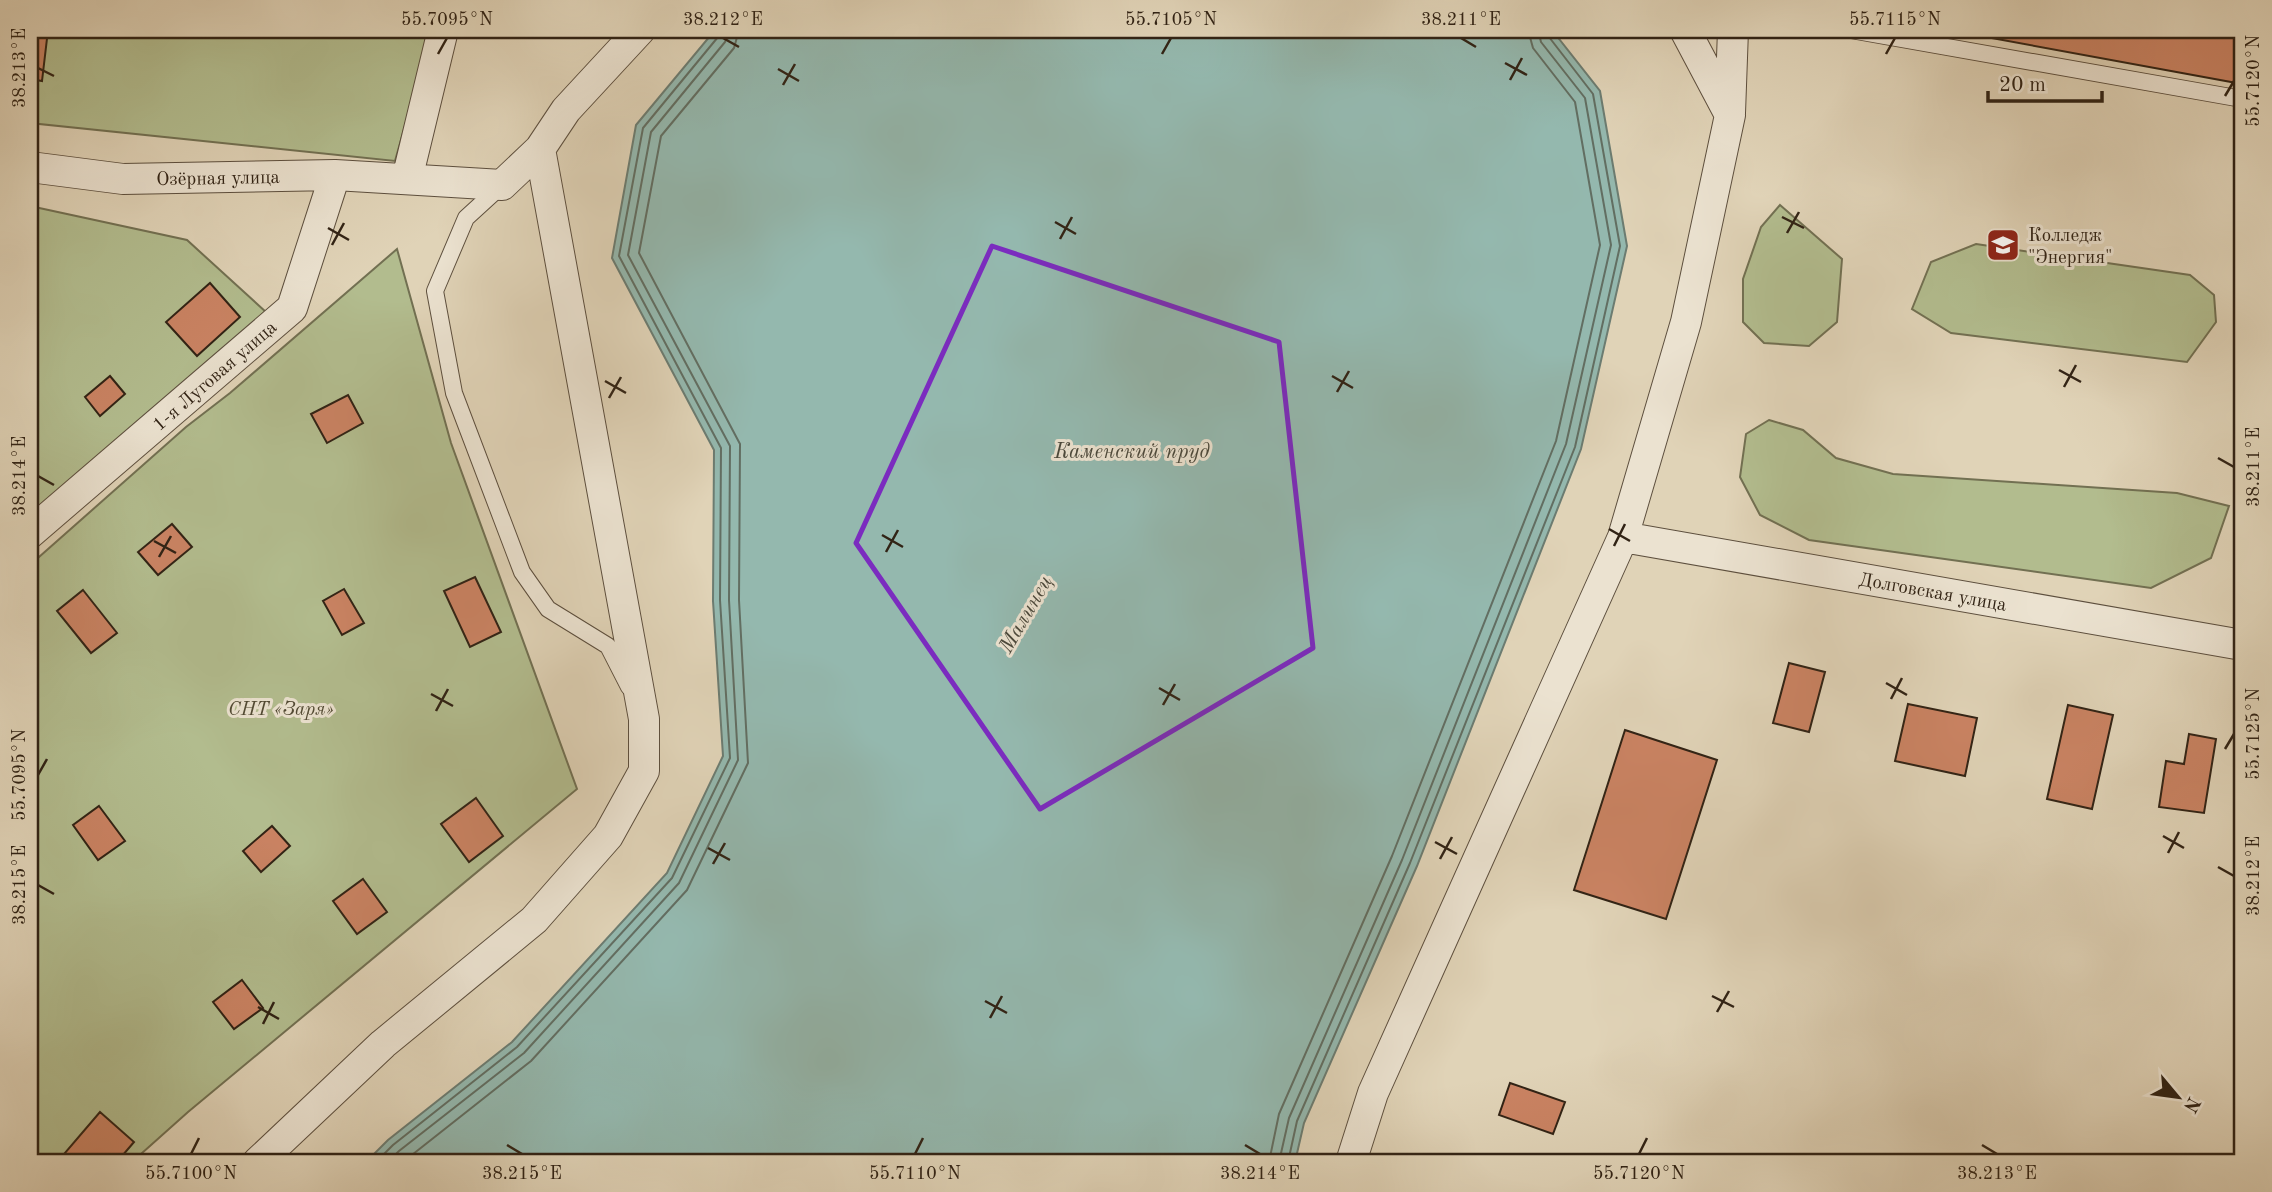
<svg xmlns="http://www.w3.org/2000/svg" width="2272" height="1192" viewBox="0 0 2272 1192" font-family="'Old Standard TT',serif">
  <rect width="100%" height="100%" fill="#e0d3b7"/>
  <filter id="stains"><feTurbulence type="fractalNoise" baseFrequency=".00286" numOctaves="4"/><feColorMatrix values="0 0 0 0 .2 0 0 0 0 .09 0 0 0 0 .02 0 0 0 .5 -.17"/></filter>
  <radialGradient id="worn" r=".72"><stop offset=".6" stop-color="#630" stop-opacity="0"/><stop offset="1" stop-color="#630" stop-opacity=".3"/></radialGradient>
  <path fill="#b2bc8e" stroke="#727052" stroke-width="2" d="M 30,30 L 432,30 L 395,161 L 30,123 Z
    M 1780,205 L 1842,259 L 1837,322 L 1809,346 L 1764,343 L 1743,322 L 1743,279 L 1761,227 Z
    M 30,206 L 187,240 L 267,313 L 30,520 Z
    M 1976,244 L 2190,275 L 2214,295 L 2216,322 L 2187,362 L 1951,333 L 1912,309 L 1931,262 Z
    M 397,249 L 451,443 L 577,789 L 188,1112 L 132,1162 L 30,1162 L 30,565 L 186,427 L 230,393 Z
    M 1769,420 L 1803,430 L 1836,458 L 1893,474 L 2177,493 L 2229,506 L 2211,558 L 2151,588 L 1809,540 L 1760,515 L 1740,477 L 1746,434 Z"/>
  <path fill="#94b8ae" stroke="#6c7c71" stroke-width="2" d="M 715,30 L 1552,30 L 1600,91 L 1627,246 L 1581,449 L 1417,866 L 1304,1123 L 1295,1162 L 366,1162 L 388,1140 L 512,1042 L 667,873 L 723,756 L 713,601 L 714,450 L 612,258 L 636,125 Z"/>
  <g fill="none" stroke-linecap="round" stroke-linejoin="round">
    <path stroke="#626e62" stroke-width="2" d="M 376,1162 L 393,1145 L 517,1047 L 672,878 L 730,758 L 720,600 L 721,448 L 619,256 L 643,128 L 718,37 L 720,30
      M 388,1162 L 399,1151 L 524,1053 L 679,883 L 738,760 L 729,600 L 730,446 L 628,255 L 651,132 L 725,42 L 729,30
      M 403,1162 L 531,1061 L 687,890 L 748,763 L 739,600 L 740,444 L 639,253 L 661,136 L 734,48 L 739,30
      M 1269,1162 L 1279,1114 L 1392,856 L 1556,441 L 1600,245 L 1575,102 L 1533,48 L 1528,30
      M 1279,1162 L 1289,1118 L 1402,860 L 1566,444 L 1611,245 L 1585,98 L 1541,42 L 1538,30
      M 1288,1162 L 1297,1121 L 1410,863 L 1575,447 L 1620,246 L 1593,94 L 1549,37 L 1547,30"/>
  </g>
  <path fill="#ca8363" stroke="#312315" stroke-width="2" d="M 30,30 L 48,30 L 42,81 L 30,79 Z
    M 365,30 L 400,30 L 398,38 L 365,33 Z
    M 1948,30 L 2242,30 L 2242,84 Z
    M 210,283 L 240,317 L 197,356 L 166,322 Z
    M 110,376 L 125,394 L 100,416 L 85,397 Z
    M 348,395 L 363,423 L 327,443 L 311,414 Z
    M 172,524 L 192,547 L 158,575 L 138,552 Z
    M 475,577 L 501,632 L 470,647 L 444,591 Z
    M 344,589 L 364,623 L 342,635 L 323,601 Z
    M 83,590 L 117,633 L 91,653 L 57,611 Z
    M 1789,663 L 1825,672 L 1809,732 L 1773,723 Z
    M 1908,704 L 1977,718 L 1965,776 L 1895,761 Z
    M 2068,705 L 2113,715 L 2092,809 L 2047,799 Z
    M 1625,730 L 1717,760 L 1666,919 L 1574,890 Z
    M 2189,734 L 2216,739 L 2204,813 L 2159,807 L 2166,761 L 2184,764 Z
    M 476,798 L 503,836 L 469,862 L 441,824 Z
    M 99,806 L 125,841 L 98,860 L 73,825 Z
    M 272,826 L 290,846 L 261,872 L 243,851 Z
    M 363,879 L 387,912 L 357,934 L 333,901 Z
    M 242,980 L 263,1008 L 234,1029 L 213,1002 Z
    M 1510,1083 L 1565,1102 L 1553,1134 L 1499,1115 Z
    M 100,1112 L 134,1142 L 117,1162 L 74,1162 L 64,1154 Z"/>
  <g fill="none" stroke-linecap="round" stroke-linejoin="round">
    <defs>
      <path id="lane" d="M 1851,30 L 2242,99
        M 501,186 L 466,218 L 435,291 L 454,393 L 522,572 L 548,609 L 608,646 L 629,687"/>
      <path id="street" d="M 1730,113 L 1733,30
        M 30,167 L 123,179 L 335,175 L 502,185 L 540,149 L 566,110 L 640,30
        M 407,179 L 443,30
        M 30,533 L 292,308 L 335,175
        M 1623,537 L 2242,645
        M 258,1162 L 383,1044 L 534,920 L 608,836 L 644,771 L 644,719 L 540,149
        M 1351,1162 L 1373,1093 L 1623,537 L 1686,322 L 1730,115 L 1685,30"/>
    </defs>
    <use href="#lane" stroke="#5d4f3e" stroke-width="18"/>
    <use href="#street" stroke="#5d4f3e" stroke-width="32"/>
    <use href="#lane" stroke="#ebe2d0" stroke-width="16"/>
    <use href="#street" stroke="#ebe2d0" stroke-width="30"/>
  </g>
  <path fill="none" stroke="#7b2cbf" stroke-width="5" stroke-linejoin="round" d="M 992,246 L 1279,342 L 1313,648 L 1040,809 L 856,543 Z"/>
  <path fill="none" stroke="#312315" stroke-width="2.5" d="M 723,38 L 739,47M 1461,38 L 1476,47M 438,54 L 447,38M 1162,54 L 1171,38M 1886,54 L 1895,38M 1505,63 L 1527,75M 38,68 L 54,76M 778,69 L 799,81M 1510,80 L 1522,58M 783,85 L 795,64M 2225,96 L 2234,81M 1782,217 L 1804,228M 1055,222 L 1076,234M 328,228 L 349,240M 1787,233 L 1799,212M 1060,239 L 1072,217M 332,245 L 344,223M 2059,370 L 2081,382M 1332,376 L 1353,388M 605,381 L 626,393M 2064,387 L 2076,365M 1337,392 L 1349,371M 609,398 L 621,377M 2218,458 L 2234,467M 38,476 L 54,485M 1609,529 L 1630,541M 882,535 L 903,547M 154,541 L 176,553M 1614,546 L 1625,524M 886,552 L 898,530M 159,557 L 171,536M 1886,683 L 1907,695M 1159,688 L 1180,700M 431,694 L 453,706M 1891,699 L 1902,678M 1163,705 L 1175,684M 436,711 L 448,689M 2225,749 L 2234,734M 38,775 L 47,759M 2163,836 L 2184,848M 1435,842 L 1457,854M 708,848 L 730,860M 2168,853 L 2179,832M 1440,859 L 1452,837M 713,864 L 725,843M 2218,867 L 2234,876M 38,885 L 54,894M 1712,996 L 1734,1007M 985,1001 L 1007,1013M 258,1007 L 279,1019M 1717,1012 L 1729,991M 990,1018 L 1002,996M 263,1024 L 274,1002M 507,1145 L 522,1154M 1245,1145 L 1260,1154M 1982,1145 L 1997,1154M 191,1154 L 199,1138M 915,1154 L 923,1138M 1639,1154 L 1647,1138"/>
  <defs>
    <symbol id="university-square" viewBox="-11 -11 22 22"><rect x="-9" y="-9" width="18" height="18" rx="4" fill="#8f2418" stroke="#ebe2d0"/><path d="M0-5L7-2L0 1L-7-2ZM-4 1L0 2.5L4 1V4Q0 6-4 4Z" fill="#fff"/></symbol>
  </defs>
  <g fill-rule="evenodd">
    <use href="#university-square" x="1984" y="226" width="38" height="38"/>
  </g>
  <g text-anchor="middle" stroke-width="6" stroke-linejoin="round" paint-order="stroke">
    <g font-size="19" fill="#312315" stroke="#ebe2d0">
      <text transform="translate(218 177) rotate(-1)" y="7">Озёрная улица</text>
      <text transform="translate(214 375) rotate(-41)" y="7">1-я Луговая улица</text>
      <text transform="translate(1933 591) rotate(10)" y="7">Долговская улица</text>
    </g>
    <g font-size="19" fill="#312315" stroke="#ebe2d0" text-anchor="start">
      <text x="2028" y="241">Колледж<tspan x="2028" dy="22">"Энергия"</tspan></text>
    </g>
    <g font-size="19" font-style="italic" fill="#514933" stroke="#ebe2d0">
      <text x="281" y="715">СНТ «Заря»</text>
    </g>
    <g font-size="21" font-style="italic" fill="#4a483b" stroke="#ebe2d0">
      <text x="1132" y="458">Каменский пруд</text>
      <text transform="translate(1025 614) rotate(-60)" y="7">Малинец</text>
    </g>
  </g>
  <rect width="2272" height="1192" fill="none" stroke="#e0d3b7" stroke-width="77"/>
  <g transform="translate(2178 1097) rotate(119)" stroke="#ebe2d0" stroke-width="5" paint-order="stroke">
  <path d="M0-5L12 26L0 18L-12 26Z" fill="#312315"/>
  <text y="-10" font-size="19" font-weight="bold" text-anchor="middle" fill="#312315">N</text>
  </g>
  <path d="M1988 91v10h114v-10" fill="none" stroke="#312315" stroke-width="3.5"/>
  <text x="1999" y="91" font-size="21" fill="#312315" stroke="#ebe2d0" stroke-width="5" paint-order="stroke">20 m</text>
  <rect x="38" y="38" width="2196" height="1116" fill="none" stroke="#312315" stroke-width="2.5"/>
  <g font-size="18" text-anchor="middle" fill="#312315">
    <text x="447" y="25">55.7095°N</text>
    <text x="723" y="25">38.212°E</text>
    <text x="1171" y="25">55.7105°N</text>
    <text x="1461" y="25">38.211°E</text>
    <text x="1895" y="25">55.7115°N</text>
    <text transform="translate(19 68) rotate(-90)" y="6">38.213°E</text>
    <text transform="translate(2253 81) rotate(-90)" y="6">55.7120°N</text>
    <text transform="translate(2253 467) rotate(-90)" y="6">38.211°E</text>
    <text transform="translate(19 476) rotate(-90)" y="6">38.214°E</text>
    <text transform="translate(2253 734) rotate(-90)" y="6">55.7125°N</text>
    <text transform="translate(19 775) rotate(-90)" y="6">55.7095°N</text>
    <text transform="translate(2253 876) rotate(-90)" y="6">38.212°E</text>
    <text transform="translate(19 885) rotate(-90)" y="6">38.215°E</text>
    <text x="191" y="1179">55.7100°N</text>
    <text x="522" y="1179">38.215°E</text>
    <text x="915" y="1179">55.7110°N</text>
    <text x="1260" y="1179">38.214°E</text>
    <text x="1639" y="1179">55.7120°N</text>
    <text x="1997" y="1179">38.213°E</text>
  </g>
  <rect width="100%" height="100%" filter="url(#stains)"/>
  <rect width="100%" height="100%" fill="url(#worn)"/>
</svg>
